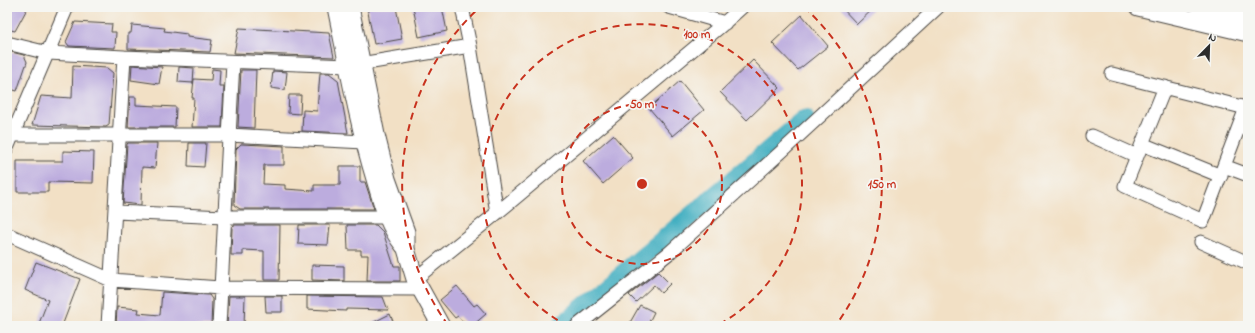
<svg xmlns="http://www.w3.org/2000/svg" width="1255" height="333" viewBox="0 0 1255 333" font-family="'Indie Flower',sans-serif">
  <rect width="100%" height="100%" fill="#f6f6f2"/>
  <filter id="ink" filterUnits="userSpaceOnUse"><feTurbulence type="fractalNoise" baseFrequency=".025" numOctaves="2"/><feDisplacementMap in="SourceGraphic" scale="8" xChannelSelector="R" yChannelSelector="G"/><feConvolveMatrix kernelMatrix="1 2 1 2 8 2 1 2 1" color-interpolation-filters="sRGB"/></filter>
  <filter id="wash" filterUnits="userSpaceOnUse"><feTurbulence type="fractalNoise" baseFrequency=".012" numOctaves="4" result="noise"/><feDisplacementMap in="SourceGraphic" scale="16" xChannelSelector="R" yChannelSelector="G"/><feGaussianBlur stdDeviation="0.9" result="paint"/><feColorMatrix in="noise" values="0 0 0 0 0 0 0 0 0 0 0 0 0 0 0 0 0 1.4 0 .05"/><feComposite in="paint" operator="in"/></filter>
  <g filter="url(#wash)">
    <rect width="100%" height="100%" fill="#f2e0c5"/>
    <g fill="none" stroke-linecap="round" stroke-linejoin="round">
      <path stroke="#43afc1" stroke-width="19" d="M 561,326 L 805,119"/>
    </g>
    <g id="blocks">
      <path fill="#bcacde" d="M 7,7 L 28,7 L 15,31 L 7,29 Z
        M 367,7 L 396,7 L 402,39 L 374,44 Z
        M 413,7 L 442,7 L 447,31 L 419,37 Z
        M 841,7 L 875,7 L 857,24 Z
        M 802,15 L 828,46 L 798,70 L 772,43 Z
        M 75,22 L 112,24 L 111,32 L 116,32 L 115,48 L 69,46 L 66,42 Z
        M 132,25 L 165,28 L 164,31 L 187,34 L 187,37 L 212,40 L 210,52 L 128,49 L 128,33 L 131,33 Z
        M 239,28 L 329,33 L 334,57 L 234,53 Z
        M 7,51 L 24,55 L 27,62 L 17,91 L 7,88 Z
        M 753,60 L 780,88 L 747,120 L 720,92 Z
        M 132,65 L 162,67 L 159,84 L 131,80 Z
        M 73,66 L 107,68 L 113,73 L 109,125 L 106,127 L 32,125 L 41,96 L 72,98 Z
        M 179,67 L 194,68 L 193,83 L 178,82 Z
        M 212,69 L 220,70 L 219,86 L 224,86 L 222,127 L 192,127 L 194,98 L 192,98 L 194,79 L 211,80 Z
        M 241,70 L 256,70 L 254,128 L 238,127 Z
        M 273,71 L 287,72 L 285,90 L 271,88 Z
        M 320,73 L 329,73 L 338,80 L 348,133 L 302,131 L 303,110 L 317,111 Z
        M 680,81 L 704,110 L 673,136 L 649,108 Z
        M 289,95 L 301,95 L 300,114 L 288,113 Z
        M 130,97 L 136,97 L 136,105 L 176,107 L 175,127 L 128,127 Z
        M 613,135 L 633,158 L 603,184 L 583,161 Z
        M 128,143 L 157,143 L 155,168 L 142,167 L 141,205 L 123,203 L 127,144 Z
        M 189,143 L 206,143 L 204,167 L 188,166 Z
        M 241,144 L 284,146 L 284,165 L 264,165 L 263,184 L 285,185 L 285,189 L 314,191 L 314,185 L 340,185 L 340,166 L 360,166 L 360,182 L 365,182 L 374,209 L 240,209 L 234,205 L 236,149 Z
        M 63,151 L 94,152 L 93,183 L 48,182 L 48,192 L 17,192 L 17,161 L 63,161 Z
        M 234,225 L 280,225 L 279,280 L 264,280 L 264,251 L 243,250 L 243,255 L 231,255 L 232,227 Z
        M 299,225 L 330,225 L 328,245 L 298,244 Z
        M 347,225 L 376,225 L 383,232 L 394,266 L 400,266 L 400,281 L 367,281 L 368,255 L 361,255 L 361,250 L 348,250 Z
        M 36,262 L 80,279 L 62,326 L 38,326 L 48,300 L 25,290 Z
        M 312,265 L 344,266 L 344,281 L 312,280 Z
        M 658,272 L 670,284 L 661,293 L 654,285 L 636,302 L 629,295 Z
        M 457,286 L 474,306 L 477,304 L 486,314 L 472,326 L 467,326 L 458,316 L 455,318 L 440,300 Z
        M 162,292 L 209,295 L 212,299 L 211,326 L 116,326 L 117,307 L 139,309 L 138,313 L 160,315 Z
        M 229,296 L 245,296 L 244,326 L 227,326 Z
        M 265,296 L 282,296 L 282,312 L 266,312 Z
        M 307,296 L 383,297 L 388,310 L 346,309 L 346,311 L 307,309 Z
        M 640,305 L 654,312 L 647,326 L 628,326 Z
        M 390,314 L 395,326 L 366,326 Z"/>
    </g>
  </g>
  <g filter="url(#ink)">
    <use href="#blocks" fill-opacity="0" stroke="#494642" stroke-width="1"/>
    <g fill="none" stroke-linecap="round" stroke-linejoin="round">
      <defs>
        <path id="minor" d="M 462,7 L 470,46 L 497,213
          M 669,7 L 725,23
          M 7,43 L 48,53 L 124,57 L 108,326
          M 124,57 L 348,66 L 470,46
          M 1112,74 L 1246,108 L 1203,221 L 1125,186 L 1165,87
          M 7,133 L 13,135 L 229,135 L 364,142
          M 1092,136 L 1137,156
          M 1142,144 L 1221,176
          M 7,148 L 67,7
          M 1224,166 L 1248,175
          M 116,212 L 224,217 L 387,217
          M 7,234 L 111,280 L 220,288 L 421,289
          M 1201,242 L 1248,263
          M 415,279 L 497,213 L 722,25 L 742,7
          M 219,326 L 233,62
          M 577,326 L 669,253 L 780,153 L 938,7"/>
        <path id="major" d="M 336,7 C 348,65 358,123 375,179 C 382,203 388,226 404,246
          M 350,7 L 376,135 L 387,179 L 406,232 L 406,249 L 415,279 L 441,326
          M 1138,7 L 1248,33
          M 1199,7 L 1248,19"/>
      </defs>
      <use href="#minor" stroke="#494642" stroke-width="15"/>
      <use href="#major" stroke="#494642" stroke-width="19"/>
      <use href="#minor" stroke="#fff" stroke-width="13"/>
      <use href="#major" stroke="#fff" stroke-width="17"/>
    </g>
  </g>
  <g fill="none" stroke="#c8321e" stroke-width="2" stroke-dasharray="7 5">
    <circle cx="642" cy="184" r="80"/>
    <path d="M568 326A160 160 0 1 1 716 326"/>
    <path d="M448 325A240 240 0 0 1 480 7M804 7A240 240 0 0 1 836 325"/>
  </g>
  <circle cx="642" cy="184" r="6" fill="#c8321e" stroke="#f6f6f2" stroke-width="2"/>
  <g font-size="12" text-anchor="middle" font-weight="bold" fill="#c8321e" stroke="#f6f6f2" stroke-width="3.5" stroke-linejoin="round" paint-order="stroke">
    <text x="697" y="38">100 m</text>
    <text x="642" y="108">50 m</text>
    <text x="882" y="188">150 m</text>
  </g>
  <rect width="1255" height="333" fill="none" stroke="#f6f6f2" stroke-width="24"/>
  <g transform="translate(1209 46) rotate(23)" stroke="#f6f6f2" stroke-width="3" paint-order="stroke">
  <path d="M0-3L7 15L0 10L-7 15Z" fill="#2b2b2b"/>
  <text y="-6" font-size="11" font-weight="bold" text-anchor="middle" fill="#2b2b2b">N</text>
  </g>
</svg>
